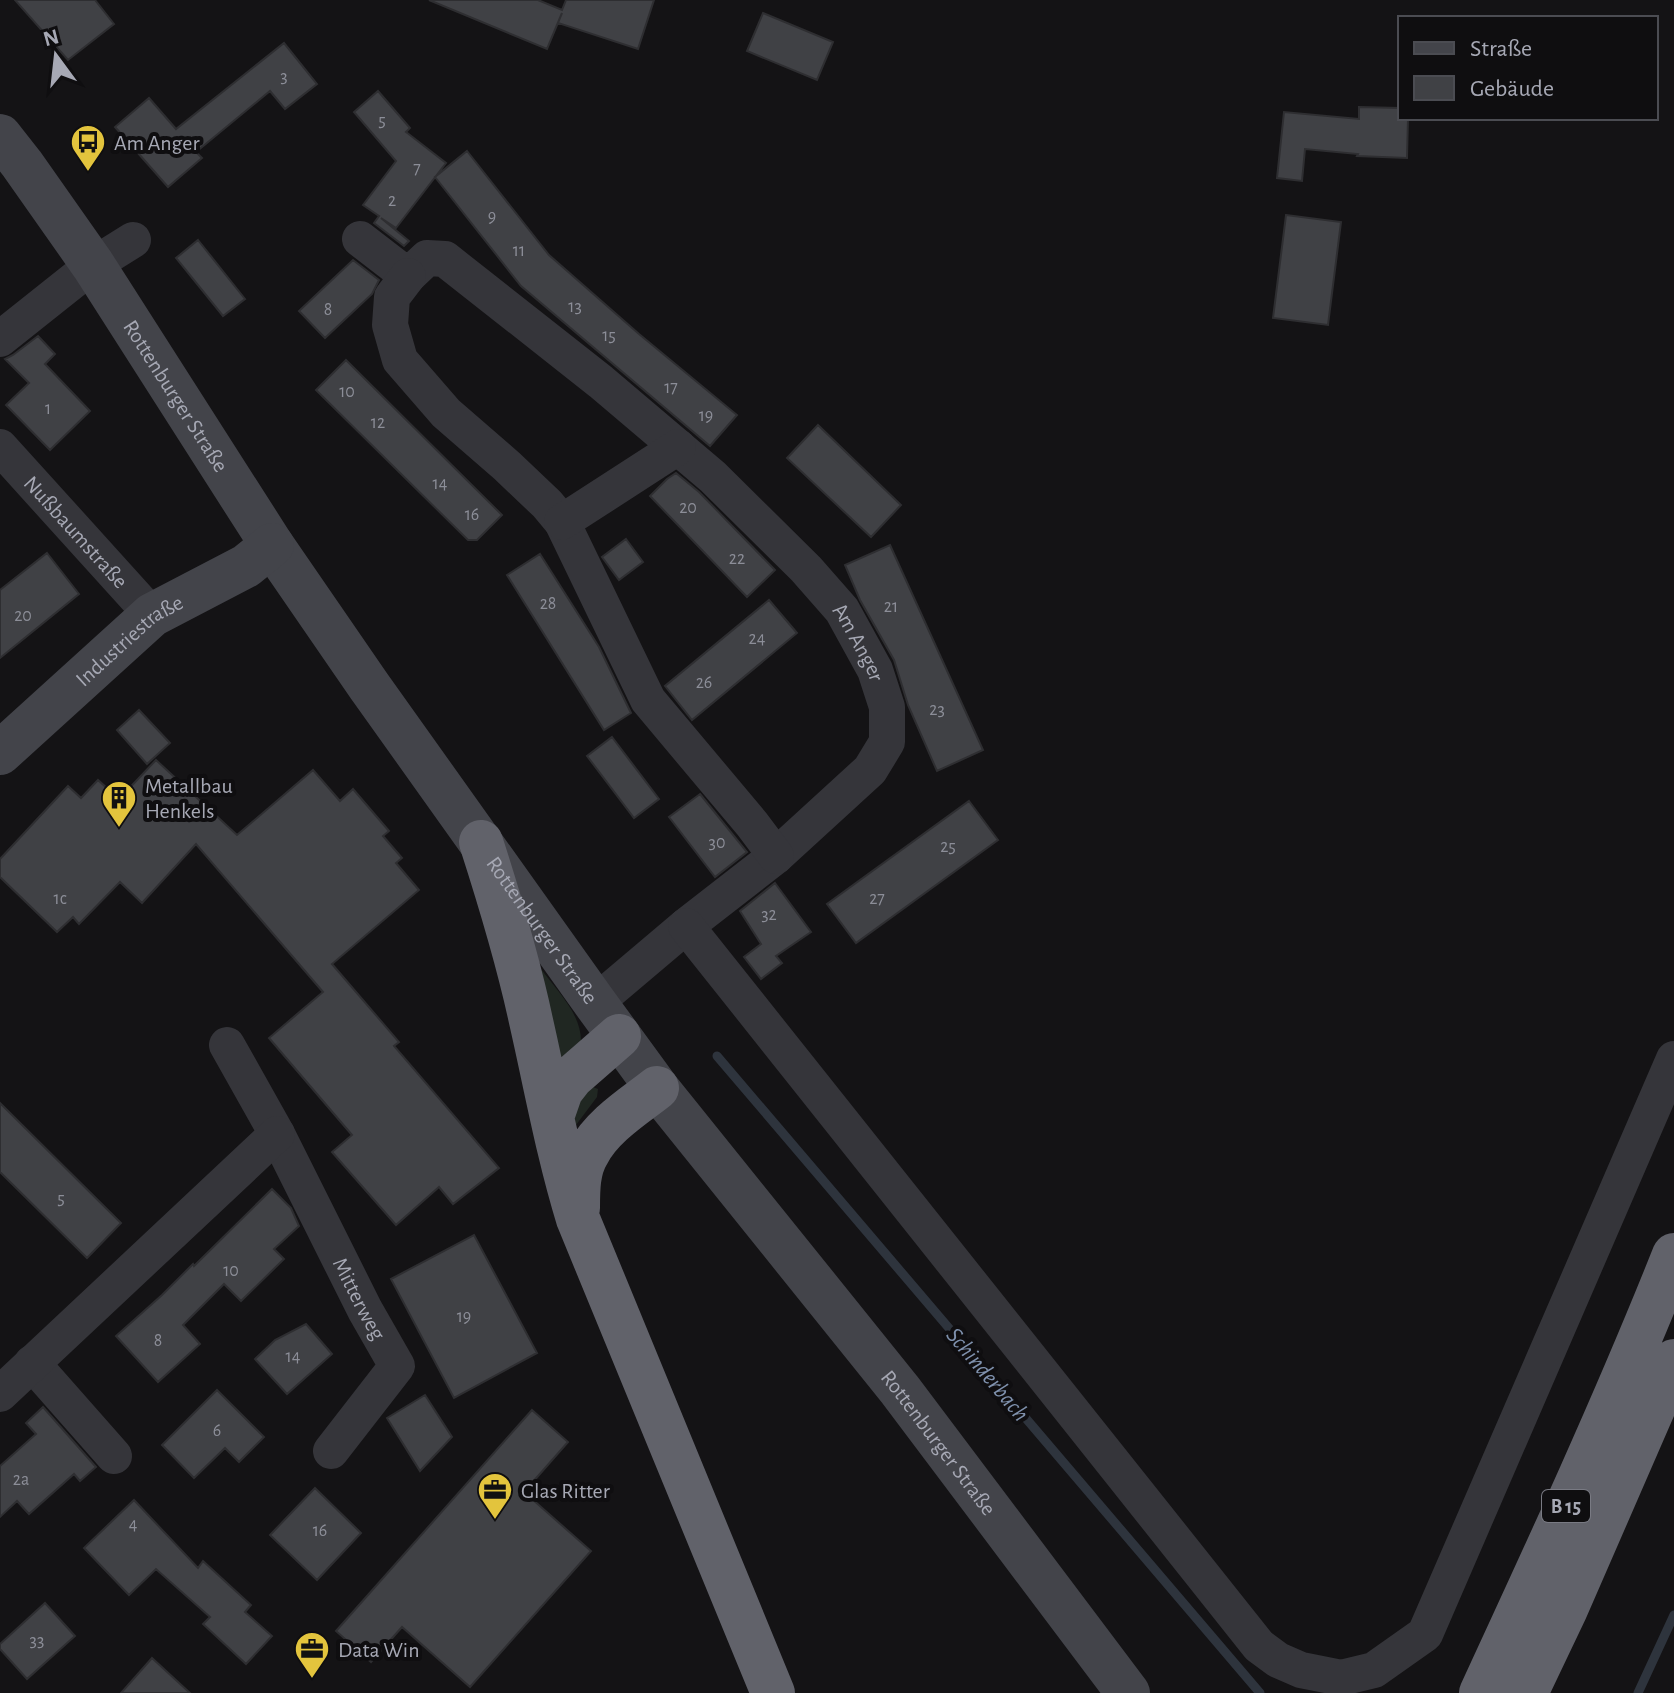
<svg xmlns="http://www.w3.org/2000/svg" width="1674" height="1693" viewBox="0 0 1674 1693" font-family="'Alegreya Sans',sans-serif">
  <rect width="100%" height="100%" fill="#141315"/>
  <path fill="#202722" d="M 541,969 C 557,991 582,1014 581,1043 L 561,1063 Z
    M 593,1087 L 598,1089 L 597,1097 L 573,1129 L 571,1108 Z"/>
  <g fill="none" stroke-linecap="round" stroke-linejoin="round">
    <path stroke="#2e343d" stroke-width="9" d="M 717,1056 L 1260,1693
      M 1638,1693 L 1674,1615"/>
  </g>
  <path fill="#404145" stroke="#2e2e31" stroke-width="2" d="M 15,0 L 95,0 L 114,24 L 68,60 Z
    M 429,0 L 538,0 L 562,10 L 566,0 L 654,0 L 638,49 L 558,23 L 562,13 L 547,49 Z
    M 763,13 L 833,42 L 817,80 L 747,51 Z
    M 284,43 L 317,84 L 285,109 L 270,91 L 196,152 L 202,158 L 168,187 L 115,127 L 149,98 L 176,129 Z
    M 378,91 L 410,128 L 406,132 L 446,163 L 396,228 L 381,218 L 409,241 L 404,246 L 374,223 L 379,216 L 363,205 L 396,161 L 354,112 Z
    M 1359,107 L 1400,108 L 1400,118 L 1408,118 L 1407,158 L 1357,156 L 1358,154 L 1305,149 L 1302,181 L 1277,178 L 1284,112 L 1359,119 Z
    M 467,151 L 549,255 L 639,334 L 737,415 L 710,446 L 521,286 L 435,177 Z
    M 1286,215 L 1341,222 L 1328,325 L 1273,318 Z
    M 198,240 L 245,299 L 223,316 L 176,258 Z
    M 353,260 L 379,280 L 372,294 L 325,338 L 299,311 Z
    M 38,336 L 55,354 L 45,364 L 90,411 L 50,450 L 6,405 L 29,383 L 5,359 L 13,355 Z
    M 346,360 L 502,515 L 477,540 L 468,540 L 316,390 Z
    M 818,425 L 901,505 L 871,537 L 787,458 Z
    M 676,473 L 699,492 L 775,570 L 747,597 L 650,496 L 667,479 Z
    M 626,539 L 643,562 L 619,580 L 602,557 Z
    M 890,545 L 983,750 L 937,771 L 908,705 L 894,660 L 860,600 L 845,565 Z
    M 47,553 L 79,594 L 0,658 L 0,590 Z
    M 540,554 L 599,647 L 631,713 L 604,730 L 507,575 Z
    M 769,600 L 797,633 L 692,720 L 665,686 Z
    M 139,710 L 170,743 L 147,764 L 117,730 Z
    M 612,737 L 659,799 L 634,818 L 587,756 Z
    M 156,760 L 237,835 L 313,770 L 340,801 L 353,789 L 389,831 L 383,836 L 402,858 L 396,863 L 419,890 L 332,964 L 399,1042 L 394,1046 L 499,1168 L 453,1204 L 439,1187 L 396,1225 L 332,1152 L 352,1135 L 269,1038 L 323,992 L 196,844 L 142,903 L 120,882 L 79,924 L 73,917 L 57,932 L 0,877 L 0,859 L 68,786 L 81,798 L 98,780 L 119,799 Z
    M 700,794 L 747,852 L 715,877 L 669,817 Z
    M 969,801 L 998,840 L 856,943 L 827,904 Z
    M 775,883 L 811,932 L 776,956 L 782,963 L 761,979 L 744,957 L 761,944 L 740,911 Z
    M 0,1103 L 121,1223 L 87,1258 L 0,1172 Z
    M 272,1189 L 291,1208 L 299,1226 L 274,1249 L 284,1259 L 241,1301 L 224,1284 L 183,1325 L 200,1344 L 158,1382 L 116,1336 L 162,1295 L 193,1264 L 194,1266 Z
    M 474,1235 L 537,1353 L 454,1398 L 391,1279 Z
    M 306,1324 L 332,1354 L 287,1394 L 255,1359 L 275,1340 Z
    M 217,1390 L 264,1437 L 239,1462 L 225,1448 L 194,1478 L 162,1445 Z
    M 425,1395 L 452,1437 L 420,1471 L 387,1418 Z
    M 43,1407 L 96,1467 L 80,1481 L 74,1474 L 29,1514 L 17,1501 L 0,1517 L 0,1466 L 36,1434 L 26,1423 Z
    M 532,1410 L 568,1442 L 524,1492 L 591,1551 L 470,1687 L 402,1627 L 371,1662 L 336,1631 Z
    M 315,1488 L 361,1533 L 317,1580 L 270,1535 Z
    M 134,1500 L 198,1568 L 203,1561 L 251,1605 L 245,1612 L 272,1636 L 246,1664 L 203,1624 L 210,1617 L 156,1569 L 129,1595 L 84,1548 Z
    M 45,1603 L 75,1636 L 27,1679 L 0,1649 L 0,1644 Z
    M 152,1658 L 190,1693 L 121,1693 Z"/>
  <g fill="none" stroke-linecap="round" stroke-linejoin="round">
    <g stroke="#35353a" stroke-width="36">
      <path id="s1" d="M 360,239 L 408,276 L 427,258 L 445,259 L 601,382 L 713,477 L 806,569 L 842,610 L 875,670 L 887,707 L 887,742 L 870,770 L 776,856 L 686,926 L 595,1003"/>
      <path d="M 408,276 L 392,297 L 390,325 L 400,360 L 446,413 L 507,466 L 547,504 L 562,522 L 648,700 L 752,824 L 776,856"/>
      <path d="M 0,339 L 93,265 L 133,240"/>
      <path id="s2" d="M 0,447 L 152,615"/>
      <path d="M 562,522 L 678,447"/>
      <path d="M 686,926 L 1259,1646 L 1278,1660 L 1301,1670 L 1341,1678 L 1374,1670 L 1425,1634 L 1674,1059"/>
      <path id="s3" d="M 227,1045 L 277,1134 L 365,1310 L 397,1366 L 331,1451"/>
      <path d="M 32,1363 L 114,1456"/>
      <path d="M 0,1394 L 277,1134"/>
    </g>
    <g stroke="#43444a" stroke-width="44">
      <path id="s4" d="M 0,136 L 22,164 L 93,265 L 272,545 L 369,686 L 595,1003 L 657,1088 L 900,1390 L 1128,1693"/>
      <path id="s5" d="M 0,753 L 152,615 L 246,566 L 272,545"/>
    </g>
    <path stroke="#61626a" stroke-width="44" d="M 481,842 C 500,901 518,960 531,1021 C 546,1087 558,1154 578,1219 L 773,1693
      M 552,1117 L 561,1091 L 572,1077 L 619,1036
      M 578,1208 C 578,1190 578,1169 588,1153 C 603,1125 633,1107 657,1088
      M 1481,1693 C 1548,1548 1615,1403 1674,1255
      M 1526,1693 L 1566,1609 L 1674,1361"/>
  </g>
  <defs>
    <symbol id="bus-pin" viewBox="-11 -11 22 30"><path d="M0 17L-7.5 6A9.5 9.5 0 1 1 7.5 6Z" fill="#e3c43d" stroke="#0f0e10"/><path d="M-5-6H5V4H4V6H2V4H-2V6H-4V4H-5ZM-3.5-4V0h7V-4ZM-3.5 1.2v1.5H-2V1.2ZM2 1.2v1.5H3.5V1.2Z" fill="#111"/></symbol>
    <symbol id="building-pin" viewBox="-11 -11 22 30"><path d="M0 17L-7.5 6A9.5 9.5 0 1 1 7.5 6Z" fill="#e3c43d" stroke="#0f0e10"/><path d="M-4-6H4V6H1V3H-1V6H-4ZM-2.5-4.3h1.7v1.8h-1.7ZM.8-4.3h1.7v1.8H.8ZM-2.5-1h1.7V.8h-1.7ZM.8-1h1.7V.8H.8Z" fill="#111"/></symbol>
    <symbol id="office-pin" viewBox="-11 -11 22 30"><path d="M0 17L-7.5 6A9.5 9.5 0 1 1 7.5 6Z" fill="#e3c43d" stroke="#0f0e10"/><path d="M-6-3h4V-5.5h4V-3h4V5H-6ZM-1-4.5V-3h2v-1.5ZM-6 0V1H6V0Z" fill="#111"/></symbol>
  </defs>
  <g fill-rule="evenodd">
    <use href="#bus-pin" x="68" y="122" width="40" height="54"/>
    <use href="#building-pin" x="99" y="778" width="40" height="54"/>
    <use href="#office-pin" x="475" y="1470" width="40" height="54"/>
    <use href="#office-pin" x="292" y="1629" width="40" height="54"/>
  </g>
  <g text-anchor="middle" stroke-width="8" stroke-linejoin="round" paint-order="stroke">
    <g font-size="18" fill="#8c8e98">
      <text x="284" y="82">3</text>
      <text x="382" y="126">5</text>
      <text x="417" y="174">7</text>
      <text x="392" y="206">2</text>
      <text x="492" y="222">9</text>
      <text x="519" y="256">11</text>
      <text x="575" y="312">13</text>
      <text x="328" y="315">8</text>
      <text x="609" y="341">15</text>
      <text x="671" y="393">17</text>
      <text x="347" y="397">10</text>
      <text x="48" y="414">1</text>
      <text x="706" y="421">19</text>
      <text x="378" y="428">12</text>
      <text x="440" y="489">14</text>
      <text x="688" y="513">20</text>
      <text x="472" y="520">16</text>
      <text x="737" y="564">22</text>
      <text x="548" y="609">28</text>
      <text x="891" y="612">21</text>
      <text x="23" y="621">20</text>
      <text x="757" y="644">24</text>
      <text x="704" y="688">26</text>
      <text x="937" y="715">23</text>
      <text x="717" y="848">30</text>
      <text x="948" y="852">25</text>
      <text x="60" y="904">1c</text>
      <text x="877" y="904">27</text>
      <text x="769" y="920">32</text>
      <text x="61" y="1204">5</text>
      <text x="231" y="1276">10</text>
      <text x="464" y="1322">19</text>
      <text x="158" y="1346">8</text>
      <text x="293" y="1362">14</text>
      <text x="217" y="1436">6</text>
      <text x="21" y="1485">2a</text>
      <text x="133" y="1530">4</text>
      <text x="320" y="1536">16</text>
      <text x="37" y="1646">33</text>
    </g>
    <rect fill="#0f0e10" stroke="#797a83" stroke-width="2" x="1542" y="1490" width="48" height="32" rx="6"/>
    <g font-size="20" font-weight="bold" fill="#a6a8b4">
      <text x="1566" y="1513">B 15</text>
    </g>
    <g font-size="22" fill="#a6a8b4" stroke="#0f0e10" text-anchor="start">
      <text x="114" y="150">Am Anger</text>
      <text x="145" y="793">Metallbau<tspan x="145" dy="25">Henkels</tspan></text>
      <text x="521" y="1498">Glas Ritter</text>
      <text x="338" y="1657">Data Win</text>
    </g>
    <g font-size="22" fill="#a6a8b4" stroke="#0f0e10">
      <text dy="8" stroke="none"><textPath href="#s4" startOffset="314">Rottenburger Straße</textPath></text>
      <text dy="8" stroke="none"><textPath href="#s2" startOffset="114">Nußbaumstraße</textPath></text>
      <text dy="8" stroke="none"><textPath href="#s5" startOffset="172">Industriestraße</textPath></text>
      <text dy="8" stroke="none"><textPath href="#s1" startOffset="672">Am Anger</textPath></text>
      <text dy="8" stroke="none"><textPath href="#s4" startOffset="962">Rottenburger Straße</textPath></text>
      <text dy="8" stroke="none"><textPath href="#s3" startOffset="286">Mitterweg</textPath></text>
      <text dy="8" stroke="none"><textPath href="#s4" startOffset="1610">Rottenburger Straße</textPath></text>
    </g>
    <g font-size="24" font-style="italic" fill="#7f91ad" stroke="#0f0e10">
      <text transform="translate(988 1374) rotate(50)" y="8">Schinderbach</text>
    </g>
  </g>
  <rect x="1398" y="16" width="260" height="104" fill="#0f0e10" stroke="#4b4c52" stroke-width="2"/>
  <rect x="1414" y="42" width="40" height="12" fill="#43444a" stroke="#4b4c52" stroke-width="2"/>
  <text x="1470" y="56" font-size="24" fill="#a6a8b4">Straße</text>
  <rect x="1414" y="76" width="40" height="24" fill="#404145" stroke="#4b4c52" stroke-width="2"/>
  <text x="1470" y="96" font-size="24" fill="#a6a8b4">Gebäude</text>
  <g transform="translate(56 56) rotate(345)" stroke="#0f0e10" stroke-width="6" paint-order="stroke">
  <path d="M0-6L14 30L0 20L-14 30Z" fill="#a6a8b4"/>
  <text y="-12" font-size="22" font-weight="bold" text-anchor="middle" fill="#a6a8b4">N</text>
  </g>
</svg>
